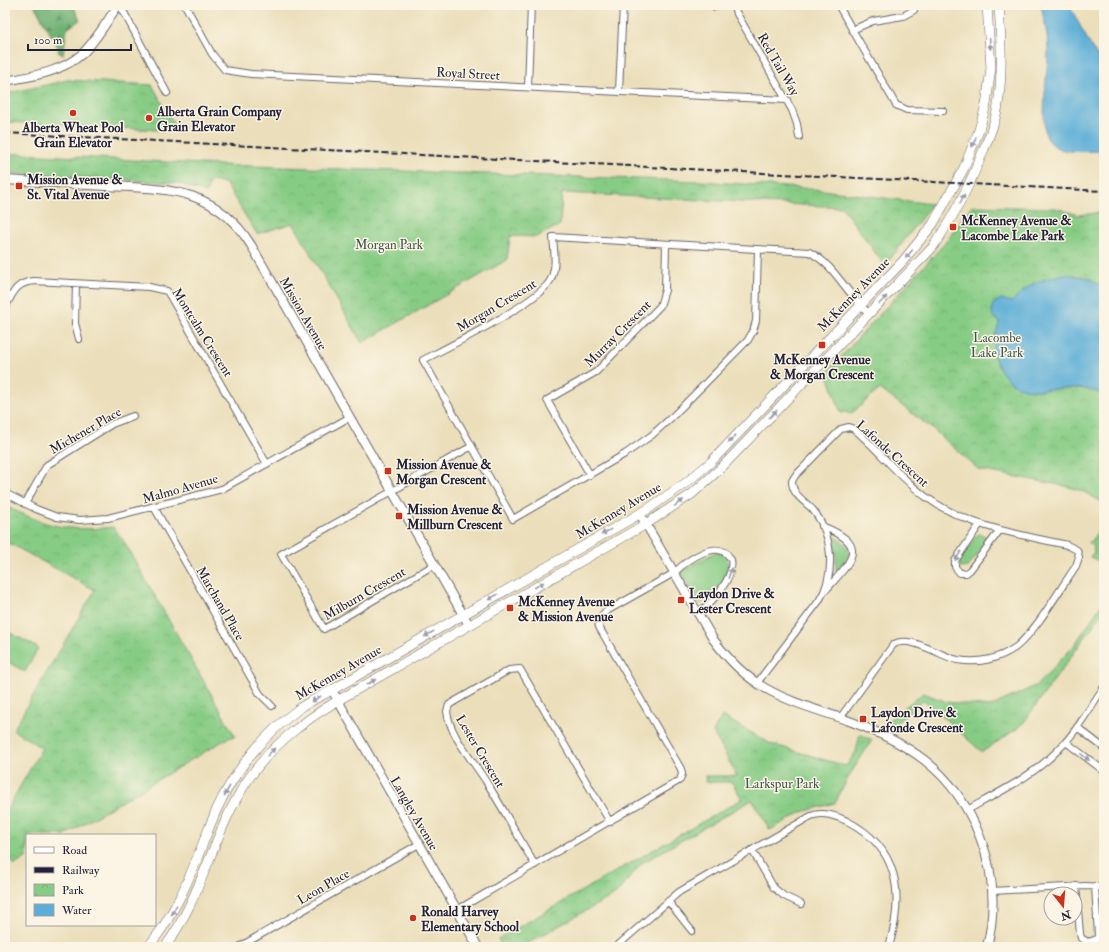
<svg xmlns="http://www.w3.org/2000/svg" width="1109" height="952" viewBox="0 0 1109 952" font-family="'IM FELL Double Pica',serif">
  <defs>
    <pattern id="forest-firs" width="22" height="20" patternUnits="userSpaceOnUse"><rect width="22" height="20" fill="#6db072"/><path d="M5 1l3.5 6h-7zM16 11l3.5 6h-7z" fill="#598f5f"/></pattern>
    <pattern id="park-crowns" width="20" height="18" patternUnits="userSpaceOnUse"><rect width="20" height="18" fill="#87cc85"/><path d="M2 6a3 3 0 1 1 6 0M12 15a3 3 0 1 1 6 0" fill="none" stroke="#74af74"/></pattern>
  </defs>
  <rect width="100%" height="100%" fill="#fcf5e5"/>
  <filter id="ink" filterUnits="userSpaceOnUse"><feTurbulence type="fractalNoise" baseFrequency=".025" numOctaves="2"/><feDisplacementMap in="SourceGraphic" scale="8" xChannelSelector="R" yChannelSelector="G"/><feConvolveMatrix kernelMatrix="1 2 1 2 8 2 1 2 1" color-interpolation-filters="sRGB"/></filter>
  <filter id="wash" filterUnits="userSpaceOnUse"><feTurbulence type="fractalNoise" baseFrequency=".012" numOctaves="4" result="noise"/><feDisplacementMap in="SourceGraphic" scale="16" xChannelSelector="R" yChannelSelector="G"/><feGaussianBlur stdDeviation="0.9" result="paint"/><feColorMatrix in="noise" values="0 0 0 0 0 0 0 0 0 0 0 0 0 0 0 0 0 1.4 0 .05"/><feComposite in="paint" operator="in"/></filter>
  <g filter="url(#wash)">
    <rect width="100%" height="100%" fill="#ebdfbb"/>
    <path fill="#87cc85" stroke="#547760" d="M 980,534 L 986,537 L 985,544 L 968,567 L 961,568 L 959,561 L 977,535 Z
      M 835,536 L 847,546 L 849,555 L 836,571 L 836,553 L 833,538 Z
      M 716,552 C 747,559 709,603 701,603 L 698,602 L 682,573 L 683,570 Z
      M 11,633 L 38,648 L 25,672 L 5,660 L 5,643 Z"/>
    <path fill="url(#forest-firs)" stroke="#486956" d="M 34,5 L 73,5 L 80,20 L 67,29 L 63,55 L 58,52 L 59,49 Z"/>
    <path fill="url(#park-crowns)" stroke="#547760" d="M 68,80 L 152,85 L 178,131 L 5,122 L 5,94 Z
      M 5,153 L 220,165 L 700,181 L 814,189 L 932,204 L 885,266 L 842,207 L 562,193 L 560,225 L 536,237 L 510,236 L 507,260 L 362,343 L 293,223 L 257,234 L 225,183 L 210,181 L 206,193 L 177,183 L 5,173 Z
      M 972,206 L 1056,208 L 1078,215 L 1104,212 L 1104,503 L 1082,491 L 1065,486 L 979,470 L 934,430 L 880,389 L 851,414 L 845,412 L 841,413 L 827,372 L 945,243 Z
      M 5,506 C 47,526 66,532 113,527 L 123,540 L 235,736 L 228,738 L 65,835 L 27,835 L 27,857 L 15,865 L 5,856 L 5,813 L 42,748 L 13,730 L 95,590 L 5,541 Z
      M 1104,524 L 1104,563 L 1090,557 L 1094,552 L 1092,544 L 1089,543 Z
      M 1104,601 L 1104,611 L 1021,726 L 982,752 L 924,700 L 891,727 L 884,724 L 923,693 L 947,702 L 990,707 L 1037,685 L 1073,647 Z
      M 722,716 L 771,744 L 846,766 L 856,752 L 860,734 L 872,740 L 849,776 L 835,803 L 802,812 L 770,830 L 752,800 L 642,863 L 616,894 L 521,947 L 502,947 L 498,939 L 742,799 L 732,782 L 706,782 L 705,776 L 737,776 L 713,732 Z"/>
    <path fill="#5baed7" stroke="#3e6889" d="M 1041,5 L 1069,5 L 1092,48 L 1104,67 L 1104,151 C 1092,151 1066,154 1056,147 C 1053,145 1049,141 1047,138 C 1040,122 1048,70 1048,50 C 1048,34 1044,20 1041,5 Z
      M 1066,274 L 1089,278 L 1104,287 L 1104,395 C 1093,390 1083,388 1071,388 C 1039,388 1017,400 998,366 C 990,351 994,336 1000,322 C 992,317 990,313 993,304 L 1001,299 L 1012,302 C 1032,281 1039,280 1066,274 Z"/>
  </g>
  <g filter="url(#ink)">
    <g fill="none" stroke-linecap="round" stroke-linejoin="round">
      <defs>
        <path id="minor" d="M 120,5 L 167,93
          M 185,5 L 212,54 L 225,70 L 251,74 L 787,100
          M 732,5 L 792,110 L 797,124 L 799,137
          M 838,5 L 896,105 L 907,110 L 943,111
          M 715,7 L 718,5
          M 852,30 L 873,21 L 903,16 L 914,10 L 915,5
          M 528,87 L 531,5
          M 619,91 L 623,5
          M 758,250 L 756,321 L 753,331 L 748,340 L 673,416 L 652,435 L 625,454 L 513,519 L 423,360 C 448,347 542,301 551,279 C 557,266 554,251 553,237 L 809,252 C 835,264 847,296 870,314
          M 76,284 L 75,323 L 79,339
          M 5,308 C 13,293 15,283 34,281 L 149,287 L 167,291 L 267,464
          M 590,475 L 547,400 L 596,372 L 660,306 L 665,290 L 666,244
          M 5,493 L 36,509 L 57,517 L 80,520 L 108,518 L 222,489 L 350,417
          M 25,504 L 47,465 L 112,424 L 133,416
          M 154,507 L 260,694 L 272,706
          M 980,524 L 955,561 L 955,567 L 960,573 L 966,573 L 970,570 L 1000,530
          M 822,526 C 870,545 852,560 827,589
          M 434,565 L 324,629 L 281,554 L 472,446
          M 757,683 L 819,601 C 836,574 833,535 813,510 C 805,501 792,495 792,481 L 795,476 L 841,429 L 849,427 L 854,429 C 879,450 899,477 926,497 C 967,527 1018,534 1067,545 L 1077,550 L 1079,557 L 1076,566 C 1060,589 1036,631 1016,647 C 999,659 978,664 958,660 C 941,657 908,633 893,645 L 840,718
          M 1077,727 L 1104,748
          M 1066,742 L 1104,771
          M 967,810 C 1000,792 1035,775 1061,747 C 1078,730 1090,707 1104,687
          M 752,850 L 774,888 L 784,896 L 801,904
          M 535,865 C 519,838 504,810 487,783 C 475,763 449,735 447,711 L 449,705 L 457,700 L 509,670 L 520,669 L 610,822
          M 1076,886 L 1080,934 L 1081,938 L 1088,942 L 1097,939 L 1098,935 L 1095,886
          M 992,891 L 1085,886 L 1104,887
          M 668,901 L 692,931
          M 457,910 L 680,780 L 682,774 L 681,769 L 599,627 C 597,620 600,616 605,612 L 674,573 C 687,560 720,536 731,560 C 735,577 711,605 697,613
          M 239,947 L 419,844
          M 616,947 L 679,892 L 811,816 C 823,811 836,816 847,821 C 900,848 904,895 889,947"/>
        <path id="tertiary" d="M 5,81 C 32,76 60,73 82,54 C 95,42 108,20 118,5
          M 5,180 C 39,182 72,184 106,186 C 167,189 215,187 251,245 L 469,625
          M 640,514 L 713,639 C 727,658 744,676 765,688 C 789,702 815,709 841,718 C 906,741 954,769 980,837 C 994,872 996,910 987,947
          M 332,690 L 478,947"/>
        <path id="secondary" d="M 148,947 C 182,907 196,858 216,811 C 234,771 264,734 300,708 C 310,701 321,696 332,690 L 648,509 L 687,482 L 711,462 L 903,261 L 933,224 L 964,168 L 979,130 L 986,105 L 991,68 L 987,5
          M 165,947 C 202,897 213,833 247,781 C 271,746 302,722 337,701 L 646,524 L 692,494 L 723,466 L 932,248 C 954,217 970,185 984,149 C 990,135 996,120 998,105 C 1003,72 1001,39 999,5"/>
      </defs>
      <use href="#minor" stroke="#686468" stroke-width="8"/>
      <use href="#tertiary" stroke="#686468" stroke-width="10"/>
      <use href="#secondary" stroke="#686468" stroke-width="10"/>
      <use href="#minor" stroke="#fff" stroke-width="6"/>
      <use href="#tertiary" stroke="#fff" stroke-width="8"/>
      <use href="#secondary" stroke="#fff" stroke-width="9"/>
      <path stroke="#22223b" stroke-width="2" stroke-dasharray="6 3" stroke-linecap="butt" d="M 5,133 L 1104,191"/>
    </g>
    <defs><path id="oneway-solid" d="M-6-.8H1V-3.2L6.5 0L1 3.2V.8H-6Z"/></defs>
    <g fill="#9c9ca7">
      <use href="#oneway-solid" transform="translate(990 44) rotate(86)"/>
      <use href="#oneway-solid" transform="translate(974 142) rotate(112)"/>
      <use href="#oneway-solid" transform="translate(962 199) rotate(-63)"/>
      <use href="#oneway-solid" transform="translate(909 254) rotate(130)"/>
      <use href="#oneway-solid" transform="translate(883 300) rotate(-46)"/>
      <use href="#oneway-solid" transform="translate(773 414) rotate(-46)"/>
      <use href="#oneway-solid" transform="translate(732 439) rotate(133)"/>
      <use href="#oneway-solid" transform="translate(679 503) rotate(-34)"/>
      <use href="#oneway-solid" transform="translate(606 532) rotate(151)"/>
      <use href="#oneway-solid" transform="translate(958 556) rotate(122)"/>
      <use href="#oneway-solid" transform="translate(730 573) rotate(-71)"/>
      <use href="#oneway-solid" transform="translate(539 585) rotate(-30)"/>
      <use href="#oneway-solid" transform="translate(493 597) rotate(150)"/>
      <use href="#oneway-solid" transform="translate(429 634) rotate(150)"/>
      <use href="#oneway-solid" transform="translate(371 682) rotate(-30)"/>
      <use href="#oneway-solid" transform="translate(316 699) rotate(150)"/>
      <use href="#oneway-solid" transform="translate(271 752) rotate(-45)"/>
      <use href="#oneway-solid" transform="translate(1085 757) rotate(37)"/>
      <use href="#oneway-solid" transform="translate(227 791) rotate(119)"/>
      <use href="#oneway-solid" transform="translate(174 910) rotate(119)"/>
    </g>
  </g>
  <g fill="#c8321e" stroke="#fcf5e5" stroke-width="1.5">
    <circle cx="73" cy="113" r="4"/>
    <circle cx="149" cy="118" r="4"/>
    <rect x="15" y="182" width="8" height="8" rx="2"/>
    <rect x="949" y="223" width="8" height="8" rx="2"/>
    <rect x="818" y="341" width="8" height="8" rx="2"/>
    <rect x="384" y="467" width="8" height="8" rx="2"/>
    <rect x="395" y="512" width="8" height="8" rx="2"/>
    <rect x="677" y="596" width="8" height="8" rx="2"/>
    <rect x="506" y="604" width="8" height="8" rx="2"/>
    <rect x="859" y="715" width="8" height="8" rx="2"/>
    <circle cx="413" cy="918" r="4"/>
  </g>
  <g text-anchor="middle" stroke-width="3" stroke-linejoin="round" paint-order="stroke">
    <g font-size="13" fill="#22223b" stroke="#fcf5e5">
      <text transform="translate(779 64) rotate(60)" y="5">Red Tail Way</text>
      <text transform="translate(468 73) rotate(3)" y="5">Royal Street</text>
      <text transform="translate(853 294) rotate(-46)" y="5">McKenney Avenue</text>
      <text transform="translate(496 305) rotate(-31)" y="5">Morgan Crescent</text>
      <text transform="translate(304 313) rotate(60)" y="5">Mission Avenue</text>
      <text transform="translate(203 332) rotate(58)" y="5">Montcalm Crescent</text>
      <text transform="translate(617 333) rotate(-45)" y="5">Murray Crescent</text>
      <text transform="translate(85 430) rotate(-30)" y="5">Michener Place</text>
      <text transform="translate(893 453) rotate(42)" y="5">Lafonde Crescent</text>
      <text transform="translate(180 488) rotate(-16)" y="5">Malmo Avenue</text>
      <text transform="translate(618 510) rotate(-31)" y="5">McKenney Avenue</text>
      <text transform="translate(364 593) rotate(-30)" y="5">Milburn Crescent</text>
      <text transform="translate(221 603) rotate(60)" y="5">Marchand Place</text>
      <text transform="translate(338 672) rotate(-30)" y="5">McKenney Avenue</text>
      <text transform="translate(481 751) rotate(59)" y="5">Lester Crescent</text>
      <text transform="translate(415 813) rotate(60)" y="5">Langley Avenue</text>
      <text transform="translate(323 886) rotate(-30)" y="5">Leon Place</text>
    </g>
    <g font-size="13" font-weight="bold" fill="#22223b" stroke="#fcf5e5" text-anchor="start">
      <text x="157" y="116">Alberta Grain Company<tspan x="157" dy="15">Grain Elevator</tspan></text>
      <text x="73" y="132" text-anchor="middle">Alberta Wheat Pool<tspan x="73" dy="15">Grain Elevator</tspan></text>
      <text x="27" y="184">Mission Avenue &amp;<tspan x="27" dy="15">St. Vital Avenue</tspan></text>
      <text x="961" y="225">McKenney Avenue &amp;<tspan x="961" dy="15">Lacombe Lake Park</tspan></text>
      <text x="822" y="364" text-anchor="middle">McKenney Avenue<tspan x="822" dy="15">&amp; Morgan Crescent</tspan></text>
      <text x="396" y="469">Mission Avenue &amp;<tspan x="396" dy="15">Morgan Crescent</tspan></text>
      <text x="407" y="514">Mission Avenue &amp;<tspan x="407" dy="15">Millburn Crescent</tspan></text>
      <text x="689" y="598">Laydon Drive &amp;<tspan x="689" dy="15">Lester Crescent</tspan></text>
      <text x="518" y="606">McKenney Avenue<tspan x="518" dy="15">&amp; Mission Avenue</tspan></text>
      <text x="871" y="717">Laydon Drive &amp;<tspan x="871" dy="15">Lafonde Crescent</tspan></text>
      <text x="421" y="916">Ronald Harvey<tspan x="421" dy="15">Elementary School</tspan></text>
    </g>
    <g font-size="13" fill="#405551" stroke="#fcf5e5">
      <text x="389" y="249">Morgan Park</text>
      <text x="997" y="342">Lacombe<tspan x="997" dy="15">Lake Park</tspan></text>
      <text x="782" y="788">Larkspur Park</text>
    </g>
  </g>
  <rect width="1109" height="952" fill="none" stroke="#fcf5e5" stroke-width="20"/>
  <rect x="26" y="834" width="130" height="92" fill="#fcf5e5" stroke="#a5a1a1"/>
  <rect x="34" y="847" width="20" height="6" fill="#ffffff" stroke="#a5a1a1"/>
  <text x="62" y="854" font-size="12" fill="#22223b">Road</text>
  <rect x="34" y="867" width="20" height="6" fill="#22223b" stroke="#a5a1a1"/>
  <text x="62" y="874" font-size="12" fill="#22223b">Railway</text>
  <rect x="34" y="884" width="20" height="12" fill="url(#park-crowns)" stroke="#a5a1a1"/>
  <text x="62" y="894" font-size="12" fill="#22223b">Park</text>
  <rect x="34" y="904" width="20" height="12" fill="#5baed7" stroke="#a5a1a1"/>
  <text x="62" y="914" font-size="12" fill="#22223b">Water</text>
  <g transform="translate(1063 906) rotate(163)"><circle r="19" fill="#fcf5e5" stroke="#a5a1a1"/>
  <path d="M0-3L7 15L0 10L-7 15Z" fill="#c8321e"/>
  <text y="-6" font-size="11" font-weight="bold" text-anchor="middle" fill="#22223b">N</text>
  </g>
  <path d="M28 44v6h103v-6" fill="none" stroke="#22223b" stroke-width="2"/>
  <text x="34" y="44" font-size="12" fill="#22223b" stroke="#fcf5e5" stroke-width="3" paint-order="stroke">100 m</text>
</svg>
